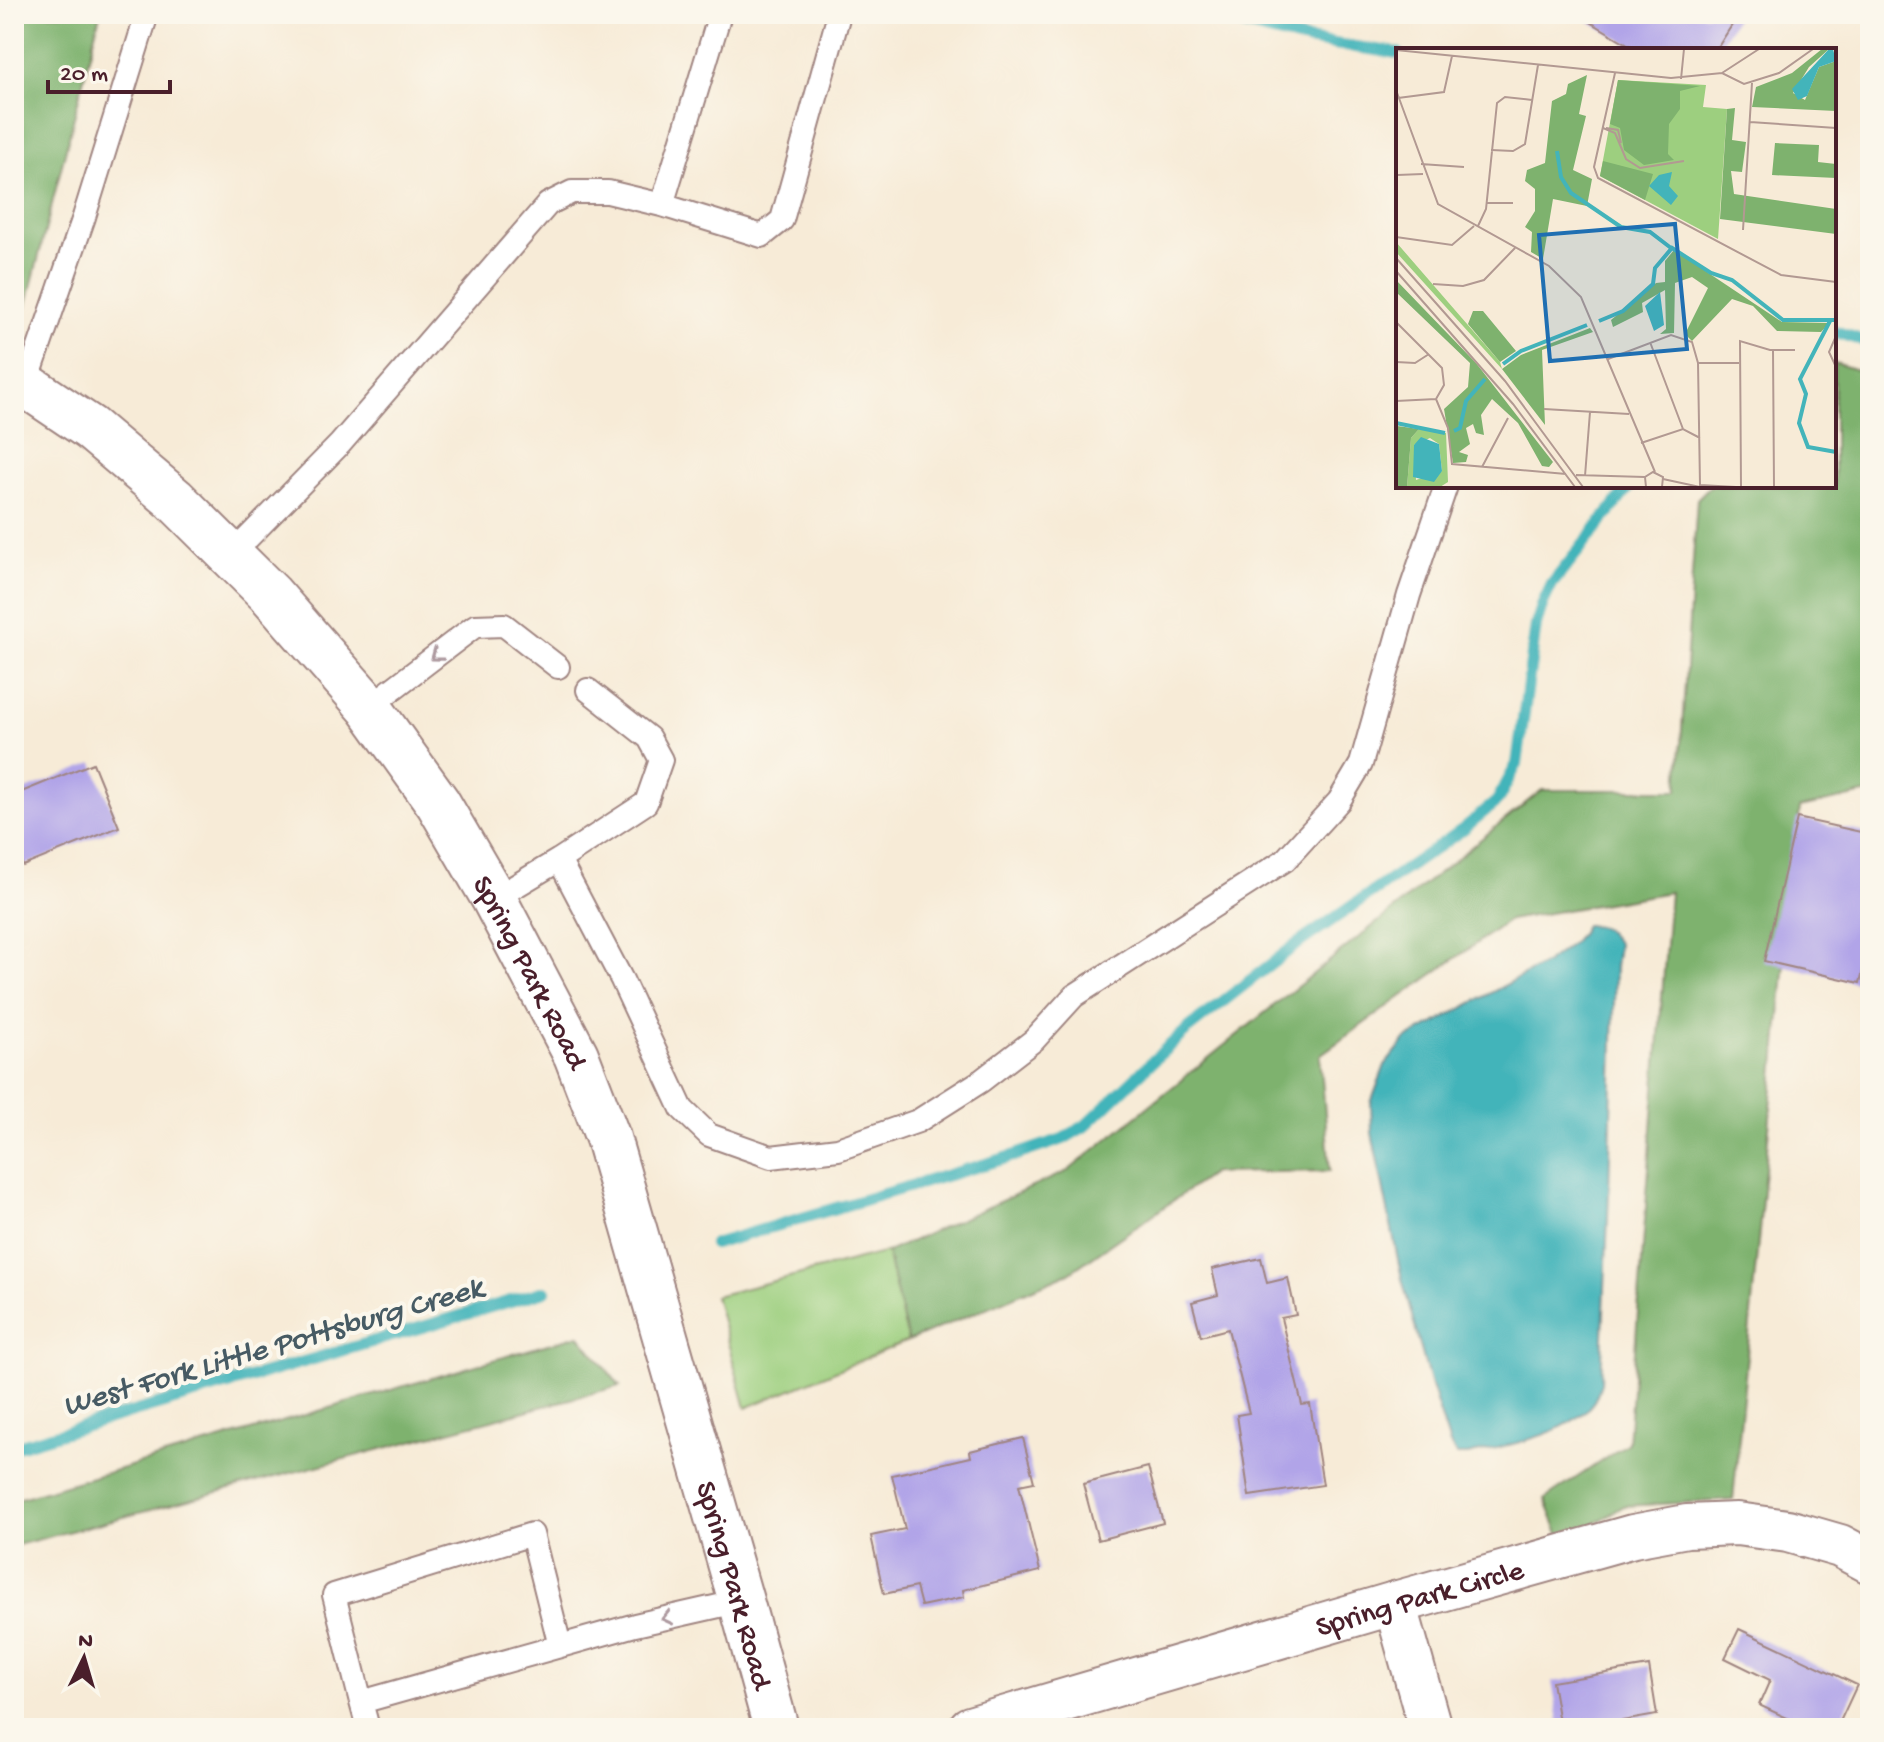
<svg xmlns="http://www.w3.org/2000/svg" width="1884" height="1742" viewBox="0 0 1884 1742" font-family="'Gochi Hand',sans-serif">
  <rect width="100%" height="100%" fill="#fbf7ec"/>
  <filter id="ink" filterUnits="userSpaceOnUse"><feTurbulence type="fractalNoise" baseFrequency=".0125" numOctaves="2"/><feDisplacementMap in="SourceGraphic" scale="16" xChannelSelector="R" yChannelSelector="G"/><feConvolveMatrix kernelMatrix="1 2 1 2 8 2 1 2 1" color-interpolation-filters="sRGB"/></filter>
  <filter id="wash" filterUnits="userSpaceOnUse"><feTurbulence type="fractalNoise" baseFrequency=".006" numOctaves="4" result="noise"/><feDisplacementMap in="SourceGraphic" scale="32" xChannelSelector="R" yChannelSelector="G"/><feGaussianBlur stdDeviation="1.8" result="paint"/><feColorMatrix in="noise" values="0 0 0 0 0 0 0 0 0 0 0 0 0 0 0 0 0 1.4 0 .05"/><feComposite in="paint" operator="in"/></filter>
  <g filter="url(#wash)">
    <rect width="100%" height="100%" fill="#f7ebd7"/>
    <path fill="#9dcf7f" stroke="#747755" stroke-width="2" d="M 887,1252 L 908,1341 L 746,1408 L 715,1296 Z"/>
    <path fill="#7eb26e" stroke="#64684c" stroke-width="2" d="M 14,14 L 100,14 L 22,323 L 14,318 Z
      M 1835,363 L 1870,374 L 1870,793 L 1800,808 L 1733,1500 L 1624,1506 L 1563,1543 L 1545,1499 L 1628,1443 L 1670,892 L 1509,920 L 1320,1055 L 1330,1171 L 1213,1173 L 1069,1273 L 908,1341 L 887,1252 L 1068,1171 L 1542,790 L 1678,790 L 1697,499 L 1710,486 L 1834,486 L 1834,365 Z
      M 579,1335 L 620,1386 L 14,1546 L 14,1500 Z"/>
    <path fill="#43b4ba" stroke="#466a72" stroke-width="2" d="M 1585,925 C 1603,924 1607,930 1618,944 L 1615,967 L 1609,1192 L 1601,1383 C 1599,1389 1597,1396 1594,1401 C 1571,1435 1504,1446 1467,1455 L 1457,1455 L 1450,1445 L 1431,1386 L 1402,1279 L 1372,1133 L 1371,1103 L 1385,1065 L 1406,1039 L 1546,963 L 1571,944 L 1580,934 Z"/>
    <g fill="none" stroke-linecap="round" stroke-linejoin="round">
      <path stroke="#43b4ba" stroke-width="12" d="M 1208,14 L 1216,18 L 1306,40 L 1398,53
        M 1834,331 L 1870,343
        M 714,1244 L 1013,1156 L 1063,1139 L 1085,1126 L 1158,1056 L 1189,1028 L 1293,947 L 1462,830 L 1497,801 L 1517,764 L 1536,625 L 1543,603 L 1552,584 L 1630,486
        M 14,1447 L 545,1291"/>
    </g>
    <g id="blocks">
      <path fill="#b1a4e8" d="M 1577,14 L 1739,14 L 1716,50 L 1638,50 Z
        M 93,763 L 119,827 L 23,866 L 14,843 L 14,795 Z
        M 1797,818 L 1870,834 L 1870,941 L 1860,983 L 1764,961 Z
        M 1261,1258 L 1267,1283 L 1288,1278 L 1296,1315 L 1281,1318 L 1302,1405 L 1310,1404 L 1323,1485 L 1249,1496 L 1237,1415 L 1249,1413 L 1228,1329 L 1201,1336 L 1192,1302 L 1218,1295 L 1212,1269 Z
        M 1023,1438 L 1034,1482 L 1019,1485 L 1040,1571 L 963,1590 L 964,1597 L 921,1606 L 916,1587 L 884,1594 L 871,1536 L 905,1529 L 892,1475 L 971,1457 L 970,1451 Z
        M 1148,1467 L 1163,1523 L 1098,1540 L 1083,1484 Z
        M 1739,1629 L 1857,1685 L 1837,1728 L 1809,1728 L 1759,1705 L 1770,1680 L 1725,1658 Z
        M 1649,1666 L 1657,1715 L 1582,1728 L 1560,1728 L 1552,1682 Z"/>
    </g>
  </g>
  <g filter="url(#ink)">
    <use href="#blocks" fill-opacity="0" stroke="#a08581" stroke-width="2"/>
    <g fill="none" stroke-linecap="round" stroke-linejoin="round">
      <defs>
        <path id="lane" d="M 662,205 L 720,14
          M 26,385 L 84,217 L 147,14
          M 231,555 L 340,444 L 548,204 L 572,192 L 608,192 L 662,205 L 762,236 L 782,220 L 839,14
          M 369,707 L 475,626 L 504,625 L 558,667
          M 559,860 L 622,980 L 682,1109 L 709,1135 L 771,1157 L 838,1149 L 918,1121 L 981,1081 L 1034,1040 L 1074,996 L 1285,860 L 1339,801 L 1361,764 L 1409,595 L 1446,486
          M 494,899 L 559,860 L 646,803 L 661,760 L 649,738 L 588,690
          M 361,1702 L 334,1595 L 532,1534 L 560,1646
          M 368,1728 L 361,1702 L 635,1625 L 741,1601"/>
        <g id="street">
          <path d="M 1395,1603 L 1430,1728"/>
          <path id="s1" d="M 970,1728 L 1395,1603 L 1633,1536 L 1687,1526 L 1737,1524 L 1788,1531 L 1840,1546 L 1870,1562"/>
        </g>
        <g id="secondary">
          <path id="s2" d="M 14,377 L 90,428 L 174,499 L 271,595 L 369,707 L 438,803 L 494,899 L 576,1055 L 608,1138 L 741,1601 L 776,1728"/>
        </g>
      </defs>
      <use href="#lane" stroke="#a08581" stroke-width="26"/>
      <use href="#street" stroke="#a08581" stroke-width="46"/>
      <use href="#secondary" stroke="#a08581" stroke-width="48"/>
      <use href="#lane" stroke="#fff" stroke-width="22"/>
      <use href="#street" stroke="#fff" stroke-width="42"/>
      <use href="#secondary" stroke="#fff" stroke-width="44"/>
    </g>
    <defs><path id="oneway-chevron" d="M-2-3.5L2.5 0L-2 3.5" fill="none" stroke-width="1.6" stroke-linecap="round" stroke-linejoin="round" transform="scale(2)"/></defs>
    <g stroke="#ae9aa0">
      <use href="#oneway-chevron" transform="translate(436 656) rotate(143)"/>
      <use href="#oneway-chevron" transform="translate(667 1618) rotate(167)"/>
    </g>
  </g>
  <g text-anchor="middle" stroke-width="8" stroke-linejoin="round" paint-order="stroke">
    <g font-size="30" fill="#4a1f2b" stroke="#fbf7ec">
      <text dy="10" stroke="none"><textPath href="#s2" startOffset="798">Spring Park Road</textPath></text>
      <text dy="10" stroke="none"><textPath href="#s2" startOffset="1446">Spring Park Road</textPath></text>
      <text dy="10" stroke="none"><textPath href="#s1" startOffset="468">Spring Park Circle</textPath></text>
    </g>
    <g font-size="32" font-style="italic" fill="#475b64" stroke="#fbf7ec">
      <text transform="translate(272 1344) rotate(-16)" y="11">West Fork Little Pottsburg Creek</text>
    </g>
  </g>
  <g transform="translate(1396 48)">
    <rect width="440" height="440" fill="#f7ebd7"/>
    <path d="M 222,32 L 310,37 L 307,59 L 331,61 L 322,191 L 204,128 ZM 0,194 L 104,314 L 106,321 L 0,204 ZM 23,381 L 50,385 L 52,434 L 44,439 L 11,439 L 15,390 ZM 34,390 L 43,396 L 46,423 L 20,432 L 18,397 Z" fill="#9dcf7f" fill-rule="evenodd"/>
    <path d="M 426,1 L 433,1 L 413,19 L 397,45 L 409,52 L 423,19 L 440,13 L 440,63 L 356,59 L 360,39 L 396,25 ZM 191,27 L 183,66 L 190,68 L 177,122 L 196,131 L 191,158 L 157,151 L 147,211 L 135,204 L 136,184 L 129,179 L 139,163 L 139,141 L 129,133 L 131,122 L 149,115 L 156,53 L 170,46 L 172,36 ZM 222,32 L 304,38 L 284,43 L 284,61 L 273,76 L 272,106 L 278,112 L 248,117 L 228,102 L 224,80 L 214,76 ZM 339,60 L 336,92 L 350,94 L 346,124 L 335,123 L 338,146 L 440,161 L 440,186 L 324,171 L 331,61 ZM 379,95 L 423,97 L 422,114 L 440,116 L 440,130 L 376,127 ZM 207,113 L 257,126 L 249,152 L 204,128 ZM 278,202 L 386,274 L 433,275 L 425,284 L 381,283 L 357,258 L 336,251 L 296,293 L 289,286 L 312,240 L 296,229 L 279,235 L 278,285 L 264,286 L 270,281 L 269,242 L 246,255 L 247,264 L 217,279 L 215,272 L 260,235 L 269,234 L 269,213 ZM 0,232 L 80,315 L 157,414 L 153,419 L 146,418 L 122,375 L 96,351 L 85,367 L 88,387 L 80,385 L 77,376 L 70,380 L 74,396 L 63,404 L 72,407 L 70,414 L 57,415 L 48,361 L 72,339 L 74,315 L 0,244 ZM 77,263 L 87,263 L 120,303 L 104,314 L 72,276 ZM 194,280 L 197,284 L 146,302 L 149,377 L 106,321 L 125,307 ZM 1,378 L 23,381 L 15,390 L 11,439 L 0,439 Z" fill="#7eb26e"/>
    <path d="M 433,1 L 437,1 L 440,13 L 423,19 L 411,48 L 402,52 L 396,41 ZM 276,124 L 273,138 L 282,148 L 275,157 L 253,138 L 263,127 ZM 264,244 L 268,277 L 258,283 L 249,258 ZM 25,389 L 43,396 L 46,423 L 38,434 L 17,429 L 18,397 Z" fill="#43b4ba"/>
    <path fill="none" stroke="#43b4ba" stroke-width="4" d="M 161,103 L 165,129 L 175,145 L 225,179 L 254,184 L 275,200M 203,273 L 227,263 L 257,236 L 259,220 L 276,200 L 315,225 L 336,232 L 387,272 L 440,272M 434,273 L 404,331 L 410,346 L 403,375 L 412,399 L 440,404M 107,316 L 125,303 L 191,277M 0,375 L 49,385M 58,383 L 64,380 L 70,353 L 89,331"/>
    <path fill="none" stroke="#b29992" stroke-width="2" d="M 0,2 L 275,30 L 326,25 L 348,36 L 383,25 L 417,1M 219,25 L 198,119 L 202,130 L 385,227 L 440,234M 326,25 L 363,1M 285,31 L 288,1M 0,42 L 42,156 L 153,218 L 185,249 L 259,424M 2,50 L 48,44 L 56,8M 354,74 L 440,80M 207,80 L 219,85 L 230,111 L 244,120 L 288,113M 210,80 L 222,82 L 225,95M 95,102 L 117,103 L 129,96 L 142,17M 25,116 L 68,119M 1,127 L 27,126M 91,155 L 117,155M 82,178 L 90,161 L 101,55 L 109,49 L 136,52M 347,182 L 356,35M 0,189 L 56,197 L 78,178M 0,210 L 109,333 L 187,439M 0,223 L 117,356 L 179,439M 37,236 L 67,238 L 88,232 L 119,200M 0,274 L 46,320 L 48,337 L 40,351M 440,288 L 433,304 L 440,319M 254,294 L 287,381M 377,302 L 378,439M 212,311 L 275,287 L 296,294 L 302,315 L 304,437 L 340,439M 0,314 L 19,315 L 33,306M 302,315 L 343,315M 40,351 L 52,380 L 56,416 L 170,426M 0,353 L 40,351M 148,361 L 233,366M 245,395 L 287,381 L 304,390M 86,419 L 112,370M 180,427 L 249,429M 189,428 L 194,364M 267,431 L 304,439M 250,439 L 249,429 L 257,424 L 267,429 L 266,439M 345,439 L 344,293 L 374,302 L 399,302"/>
    <path fill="#1f6fb2" fill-opacity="0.15" stroke="#1f6fb2" stroke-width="4" d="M 279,176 L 291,301 L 154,313 L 143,187 Z"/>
    <rect width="440" height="440" fill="none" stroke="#4a1f2b" stroke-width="4"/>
  </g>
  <rect width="1884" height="1742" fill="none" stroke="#fbf7ec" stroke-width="48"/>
  <g transform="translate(84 1658) rotate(5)" stroke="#fbf7ec" stroke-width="6" paint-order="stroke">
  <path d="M0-6L14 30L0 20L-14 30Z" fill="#4a1f2b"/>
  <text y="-12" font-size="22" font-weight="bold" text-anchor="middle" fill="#4a1f2b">N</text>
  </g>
  <path d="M48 80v12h122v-12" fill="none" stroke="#4a1f2b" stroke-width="4"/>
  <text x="60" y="80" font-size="24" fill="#4a1f2b" stroke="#fbf7ec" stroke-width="6" paint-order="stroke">20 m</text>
</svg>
